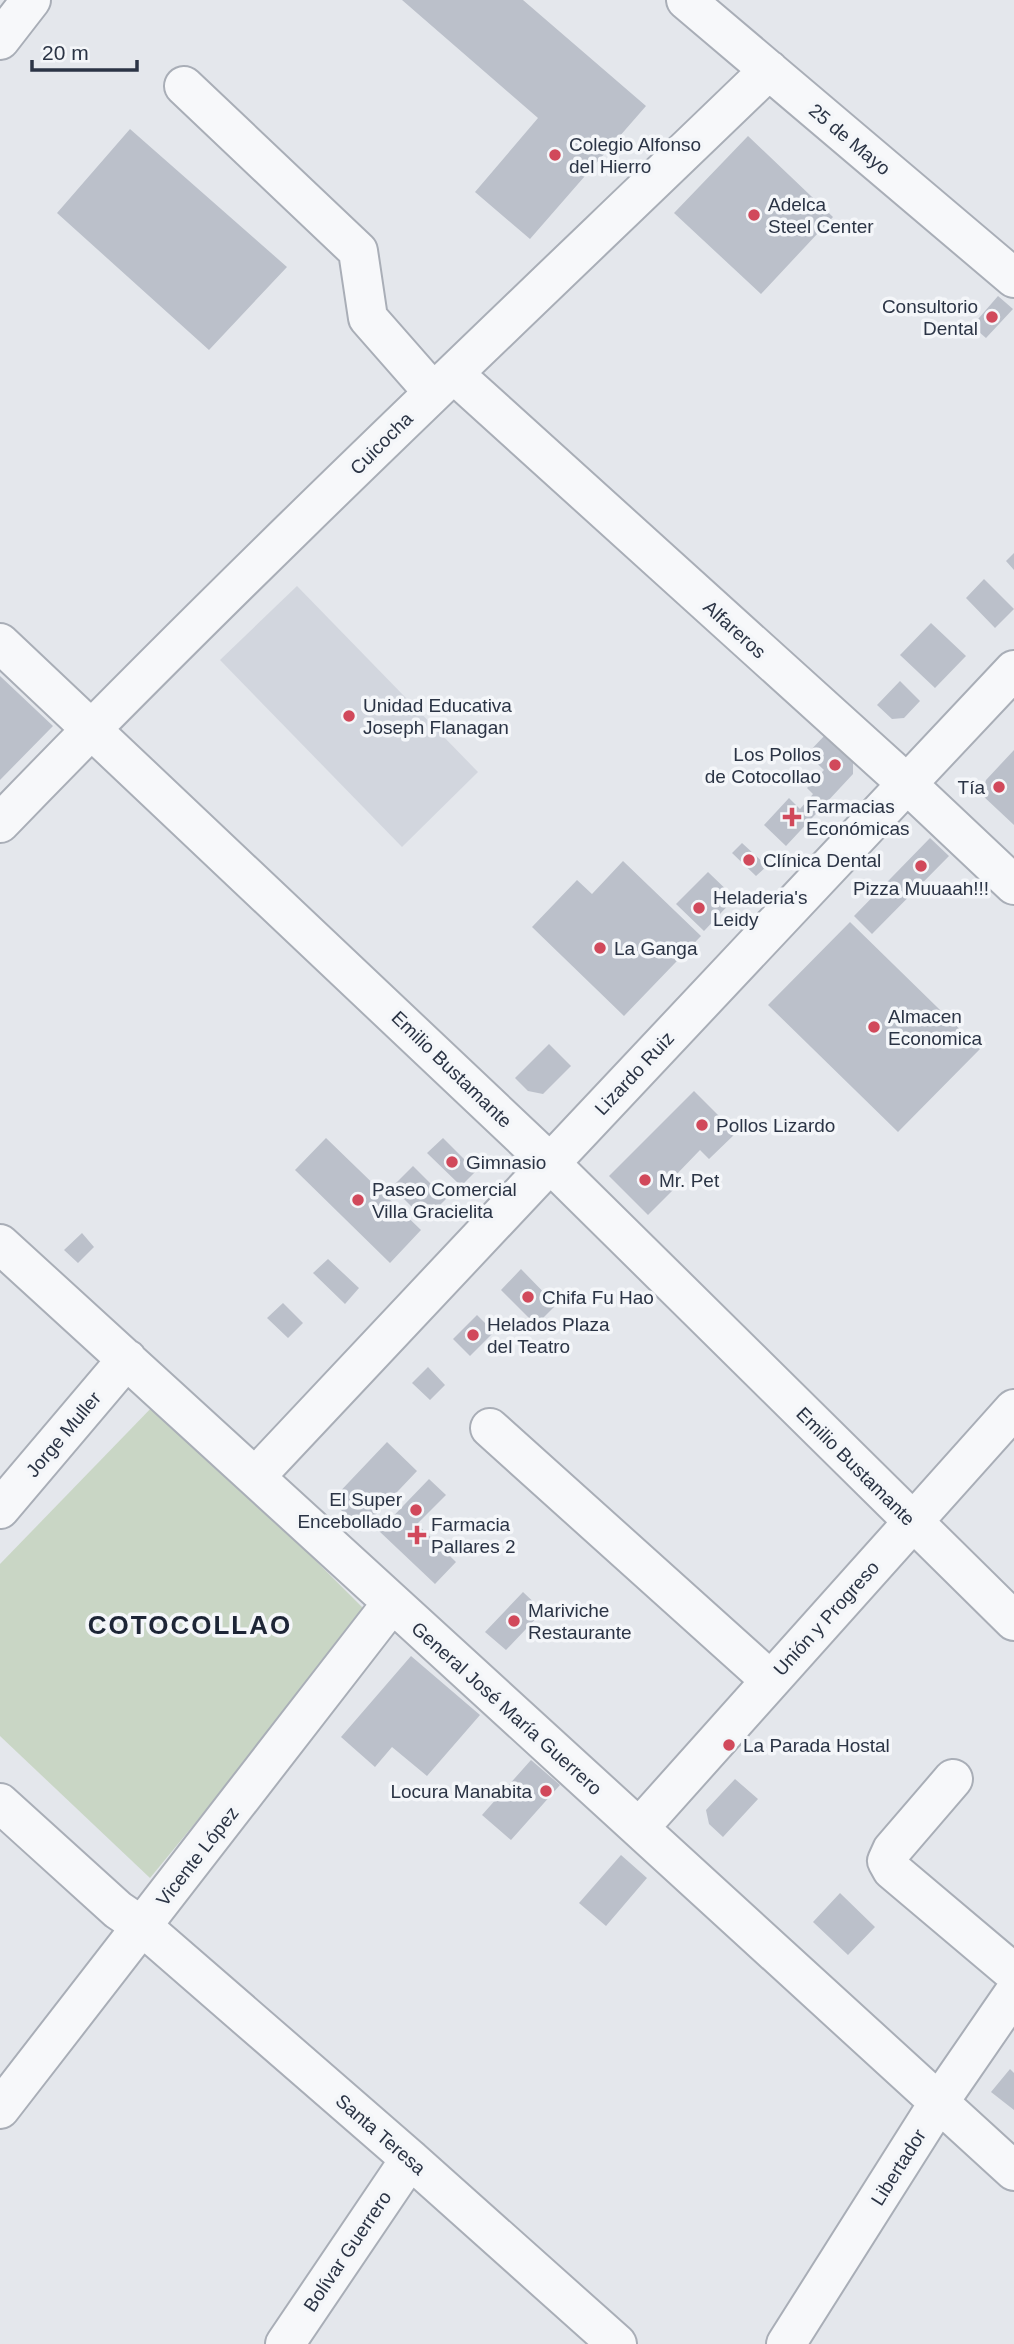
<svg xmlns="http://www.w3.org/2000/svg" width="1014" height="2344" viewBox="0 0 1014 2344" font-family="Arial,sans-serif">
  <rect width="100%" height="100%" fill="#e4e7ec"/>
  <path fill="#d2d6de" d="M 297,586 L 478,772 L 402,847 L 220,660 Z"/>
  <path fill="#c9d6c5" d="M 157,1402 L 368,1613 L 150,1878 L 0,1736 L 0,1564 Z"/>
  <path fill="#bbc0ca" d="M 402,0 L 523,0 L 646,106 L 530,239 L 475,192 L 538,118 Z
    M 130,129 L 287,267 L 209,350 L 57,213 Z
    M 748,136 L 833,217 L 761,294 L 674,213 Z
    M 998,296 L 1013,309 L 986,338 L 972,326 Z
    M 1014,553 L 1014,570 L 1006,561 Z
    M 984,579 L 1014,609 L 995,628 L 966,598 Z
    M 931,623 L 966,656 L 935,688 L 900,655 Z
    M 0,676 L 53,726 L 0,780 Z
    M 900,681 L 920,701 L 904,718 L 892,719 L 877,705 Z
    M 826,734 L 853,759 L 853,774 L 786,846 L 764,825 L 789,798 L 800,809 L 813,794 L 807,788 L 824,770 L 807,754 Z
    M 1014,750 L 1014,825 L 982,795 L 986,780 Z
    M 930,838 L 949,856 L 872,934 L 854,916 Z
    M 742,843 L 767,866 L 756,876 L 732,853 Z
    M 623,861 L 701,936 L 624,1016 L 532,927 L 577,880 L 592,894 Z
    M 708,872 L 735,898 L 704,931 L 676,904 Z
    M 850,922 L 980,1049 L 898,1132 L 768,1005 Z
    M 549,1044 L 571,1066 L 543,1094 L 528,1091 L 515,1078 Z
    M 694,1091 L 736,1133 L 709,1159 L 700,1150 L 674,1177 L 680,1183 L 648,1215 L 609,1176 Z
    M 326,1138 L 421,1230 L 390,1263 L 295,1170 Z
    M 443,1138 L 476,1171 L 461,1186 L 427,1153 Z
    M 413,1166 L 446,1199 L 425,1220 L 392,1187 Z
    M 82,1233 L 94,1247 L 78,1263 L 64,1250 Z
    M 328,1259 L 359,1288 L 345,1304 L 313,1273 Z
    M 521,1269 L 556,1305 L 536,1325 L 501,1290 Z
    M 283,1303 L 303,1323 L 288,1338 L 267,1318 Z
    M 477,1315 L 494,1332 L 470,1356 L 453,1339 Z
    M 428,1367 L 445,1385 L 430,1400 L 412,1383 Z
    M 387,1442 L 417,1471 L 362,1529 L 331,1501 Z
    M 429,1479 L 446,1495 L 417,1524 L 456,1562 L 435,1584 L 379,1531 Z
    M 523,1592 L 543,1611 L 506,1650 L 485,1632 Z
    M 411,1656 L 480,1715 L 427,1776 L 392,1747 L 375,1767 L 341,1737 Z
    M 531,1760 L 560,1785 L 511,1840 L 482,1815 Z
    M 735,1779 L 758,1799 L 723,1837 L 709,1824 L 706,1810 Z
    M 621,1855 L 647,1878 L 606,1926 L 579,1903 Z
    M 840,1893 L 875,1927 L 848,1955 L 813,1922 Z
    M 1010,2069 L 1014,2073 L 1014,2110 L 991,2092 Z"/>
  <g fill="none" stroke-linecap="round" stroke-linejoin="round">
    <defs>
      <path id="minor" d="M 686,0 L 1014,278
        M 0,40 L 31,0
        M 184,86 L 358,251 L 368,318 L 433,392
        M 454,374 L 906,783 L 1014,885
        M 0,643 L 550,1163 L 1014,1621
        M 0,823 C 249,565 511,319 769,70
        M 0,1244 L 1014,2171
        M 490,1428 L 770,1680
        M 255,1477 L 1014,670
        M 0,1509 L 127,1359
        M 953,1779 L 892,1850 L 887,1861 L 892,1870 L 1014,1973
        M 0,1803 L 118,1910 L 143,1927 L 410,2159 L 617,2344
        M 639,1828 L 1014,1409
        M 0,2109 L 392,1603
        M 285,2344 L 410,2159
        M 786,2344 L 939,2102 L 1014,1993"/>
    </defs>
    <use href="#minor" stroke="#a9aeb7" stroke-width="42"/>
    <use href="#minor" stroke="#f7f8fa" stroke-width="38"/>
  </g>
  <g fill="#d1495b" stroke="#f4f6f9" stroke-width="2.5">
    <circle cx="555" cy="155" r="7"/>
    <circle cx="754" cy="215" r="7"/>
    <circle cx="992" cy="317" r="7"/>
    <circle cx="349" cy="716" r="7"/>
    <circle cx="835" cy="765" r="7"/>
    <circle cx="999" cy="787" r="7"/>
    <path d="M788.5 806.5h7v7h7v7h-7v7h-7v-7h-7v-7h7z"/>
    <circle cx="749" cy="860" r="7"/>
    <circle cx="921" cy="866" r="7"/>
    <circle cx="699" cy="908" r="7"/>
    <circle cx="600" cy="948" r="7"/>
    <circle cx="874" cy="1027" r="7"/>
    <circle cx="702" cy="1125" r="7"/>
    <circle cx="452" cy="1162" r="7"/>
    <circle cx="645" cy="1180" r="7"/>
    <circle cx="358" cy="1200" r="7"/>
    <circle cx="528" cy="1297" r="7"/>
    <circle cx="473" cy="1335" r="7"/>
    <circle cx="416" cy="1510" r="7"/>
    <path d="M413.5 1524.5h7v7h7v7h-7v7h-7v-7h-7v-7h7z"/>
    <circle cx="514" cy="1621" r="7"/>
    <circle cx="729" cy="1745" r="7"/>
    <circle cx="546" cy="1791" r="7"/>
  </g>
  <g text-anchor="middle" stroke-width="7" stroke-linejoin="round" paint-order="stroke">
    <g font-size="19" fill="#2b3445" stroke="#f4f6f9">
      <text transform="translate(850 139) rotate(40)" y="7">25 de Mayo</text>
      <text transform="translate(381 443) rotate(-45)" y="7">Cuicocha</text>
      <text transform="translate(735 629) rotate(42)" y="7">Alfareros</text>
      <text transform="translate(452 1069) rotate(44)" y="7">Emilio Bustamante</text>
      <text transform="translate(634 1073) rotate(-47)" y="7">Lizardo Ruiz</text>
      <text transform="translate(63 1434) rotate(-50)" y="7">Jorge Muller</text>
      <text transform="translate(856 1466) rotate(45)" y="7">Emilio Bustamante</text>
      <text transform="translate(826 1618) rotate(-48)" y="7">Unión y Progreso</text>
      <text transform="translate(507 1708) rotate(42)" y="7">General José María Guerrero</text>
      <text transform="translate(197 1856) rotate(-52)" y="7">Vicente López</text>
      <text transform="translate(381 2134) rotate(41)" y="7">Santa Teresa</text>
      <text transform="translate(898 2167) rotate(-58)" y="7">Libertador</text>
      <text transform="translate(347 2251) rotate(-56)" y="7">Bolívar Guerrero</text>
    </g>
    <g font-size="19" fill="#2b3445" stroke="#f4f6f9" text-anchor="start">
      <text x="569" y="151">Colegio Alfonso<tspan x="569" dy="22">del Hierro</tspan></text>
      <text x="768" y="211">Adelca<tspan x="768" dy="22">Steel Center</tspan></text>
      <text x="978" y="313" text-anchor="end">Consultorio<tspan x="978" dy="22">Dental</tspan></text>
      <text x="363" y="712">Unidad Educativa<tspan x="363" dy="22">Joseph Flanagan</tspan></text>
      <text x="821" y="761" text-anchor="end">Los Pollos<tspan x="821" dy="22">de Cotocollao</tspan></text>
      <text x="985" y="794" text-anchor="end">Tía</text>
      <text x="806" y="813">Farmacias<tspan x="806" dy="22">Económicas</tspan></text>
      <text x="763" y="867">Clínica Dental</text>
      <text x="921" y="895" text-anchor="middle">Pizza Muuaah!!!</text>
      <text x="713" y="904">Heladeria's<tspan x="713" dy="22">Leidy</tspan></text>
      <text x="614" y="955">La Ganga</text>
      <text x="888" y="1023">Almacen<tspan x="888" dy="22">Economica</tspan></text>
      <text x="716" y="1132">Pollos Lizardo</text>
      <text x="466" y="1169">Gimnasio</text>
      <text x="659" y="1187">Mr. Pet</text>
      <text x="372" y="1196">Paseo Comercial<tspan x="372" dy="22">Villa Gracielita</tspan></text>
      <text x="542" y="1304">Chifa Fu Hao</text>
      <text x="487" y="1331">Helados Plaza<tspan x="487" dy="22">del Teatro</tspan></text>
      <text x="402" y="1506" text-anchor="end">El Super<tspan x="402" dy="22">Encebollado</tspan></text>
      <text x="431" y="1531">Farmacia<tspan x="431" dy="22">Pallares 2</tspan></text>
      <text x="528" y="1617">Mariviche<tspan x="528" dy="22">Restaurante</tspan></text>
      <text x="743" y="1752">La Parada Hostal</text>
      <text x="532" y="1798" text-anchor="end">Locura Manabita</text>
    </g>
    <g font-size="26" font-weight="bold" letter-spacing="2" fill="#1d2536" stroke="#f4f6f9">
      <text x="190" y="1634">COTOCOLLAO</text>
    </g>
  </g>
  <path d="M32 60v10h105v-10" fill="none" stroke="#2b3445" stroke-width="3.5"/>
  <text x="42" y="60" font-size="21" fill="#2b3445" stroke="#f4f6f9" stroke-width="5" paint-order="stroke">20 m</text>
</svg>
